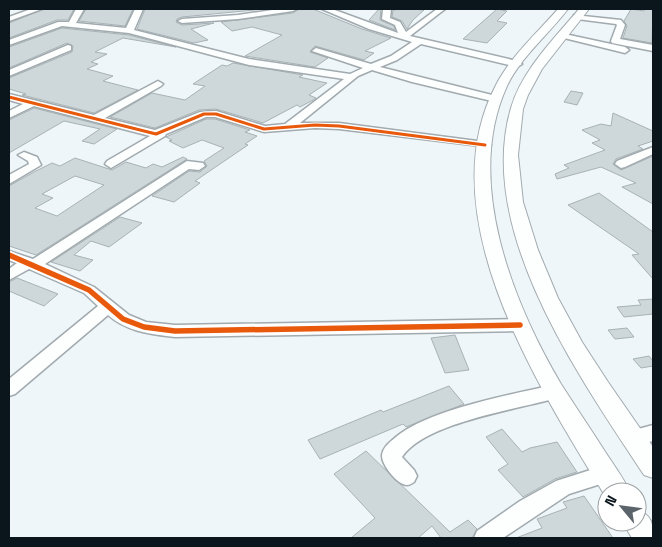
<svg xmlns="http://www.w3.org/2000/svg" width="662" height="547" viewBox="0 0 662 547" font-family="'Space Grotesk',sans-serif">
  <rect width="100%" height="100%" fill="#eff6fa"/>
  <path fill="#ced8db" stroke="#a8b2b4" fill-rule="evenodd" d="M 44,9 L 74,9 L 68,20 L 57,20 L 9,38 L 9,23 Z
    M 86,9 L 133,9 L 125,26 L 79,21 Z
    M 145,9 L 265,9 L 182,17 L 177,19 L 176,22 L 182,25 L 214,23 L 191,29 L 208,40 L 194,43 L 137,29 Z
    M 299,9 L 313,9 L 362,29 L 391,38 L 365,51 L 374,53 L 364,60 L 315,46 L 310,52 L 328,58 L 315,67 L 245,56 L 282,35 L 252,27 L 232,31 L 221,22 L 293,13 Z
    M 379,9 L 381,9 L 380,20 L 394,26 L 395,30 L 369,20 Z
    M 402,9 L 412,9 L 424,10 L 413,20 L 407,29 L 402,21 L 392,17 L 393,10 Z
    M 497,9 L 507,11 L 497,21 L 507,23 L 487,43 L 463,39 Z
    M 631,9 L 644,11 L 645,9 L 653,9 L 652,43 L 623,38 L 627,26 L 624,21 Z
    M 62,28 L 129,35 L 176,47 L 123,38 L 95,52 L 107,54 L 91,62 L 98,64 L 87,69 L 113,76 L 103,81 L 138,90 L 94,113 L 22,95 L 26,94 L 9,89 L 9,78 L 72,52 L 73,46 L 67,43 L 9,68 L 9,47 Z
    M 233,63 L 303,75 L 299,77 L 327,83 L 309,95 L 316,98 L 313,100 L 300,107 L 297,105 L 263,123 L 216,109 L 199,110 L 155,128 L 110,117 L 152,93 L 185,100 L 205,86 L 193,84 L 222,65 L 227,66 Z
    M 571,91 L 583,93 L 577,105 L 564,102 Z
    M 34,108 L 117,129 L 94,144 L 82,141 L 100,129 L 64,121 L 9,153 L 9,120 Z
    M 613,113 L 653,131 L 653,141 L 638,146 L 643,149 L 616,159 L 613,164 L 621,170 L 653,156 L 653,204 L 622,187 L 636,183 L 601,167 L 557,179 L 555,174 L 569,168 L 564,165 L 605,150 L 592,143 L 600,140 L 582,130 L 601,124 L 611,126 Z
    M 206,119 L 215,119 L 250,130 L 245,132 L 257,136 L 245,144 L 248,145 L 195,181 L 200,183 L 174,202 L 152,196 L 189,171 L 200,172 L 207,166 L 204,161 L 224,148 L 202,140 L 183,148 L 169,141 L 172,140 L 166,137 Z
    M 183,157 L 187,159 L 36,255 L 9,246 L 9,186 L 34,172 L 52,163 L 60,166 L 75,158 L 112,170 L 126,162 L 146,168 L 153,164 L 162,167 ZM 75,176 L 104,185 L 57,216 L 35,208 L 53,198 L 42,194 Z
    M 599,193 L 653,232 L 653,279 L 632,255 L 639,254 L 568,205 Z
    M 120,217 L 142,223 L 109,247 L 91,241 L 74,255 L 93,260 L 80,271 L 51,262 Z
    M 17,278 L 58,294 L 44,306 L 9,291 L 9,282 Z
    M 653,299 L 653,314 L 624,317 L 617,307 L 641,305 L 638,300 Z
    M 627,328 L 634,337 L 615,339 L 608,330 Z
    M 455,335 L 469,370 L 445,373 L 431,338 Z
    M 649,356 L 653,361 L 653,366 L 641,368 L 633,359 Z
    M 449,386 L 464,404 L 406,427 L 403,424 L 320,459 L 308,440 L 381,410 L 383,412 Z
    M 502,429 L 522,452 L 530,448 L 557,442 L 577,472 L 555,479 L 523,497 L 498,470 L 508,464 L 486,437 Z
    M 366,451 L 450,532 L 468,520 L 477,529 L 472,538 L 441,538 L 432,526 L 418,538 L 351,538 L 375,518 L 334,474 Z
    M 584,496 L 613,538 L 516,538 L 542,528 L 537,519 L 567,508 L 563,502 Z"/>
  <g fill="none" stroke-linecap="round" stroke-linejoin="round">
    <defs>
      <path id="minor" d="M 31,9 L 42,9 L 9,21 L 9,17 Z
        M 76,9 L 84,9 L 76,23 L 126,28 L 135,9 L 143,9 L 134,30 L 249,59 L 350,74 L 363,68 L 312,51 L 316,48 L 371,64 L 391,56 L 412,42 L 369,29 L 322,9 L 332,9 L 398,33 L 395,25 L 382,19 L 383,9 L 391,9 L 390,18 L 400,22 L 406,32 L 437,9 L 445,9 L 410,36 L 517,61 L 522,64 L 517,67 L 421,44 L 397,60 L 380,67 L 500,97 L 500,101 L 496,102 L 412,82 L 372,70 L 358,76 L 300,123 L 339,123 L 485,142 L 491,145 L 489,147 L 339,129 L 315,128 L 264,132 L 215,117 L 206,117 L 166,134 L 165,136 L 111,168 L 105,164 L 107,161 L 150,136 L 34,106 L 9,118 L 9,111 L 23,104 L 9,100 L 9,94 L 94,115 L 158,81 L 163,84 L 161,86 L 105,118 L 155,130 L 200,112 L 216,111 L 265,126 L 285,124 L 344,79 L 249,65 L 129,33 L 62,26 L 9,45 L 9,40 L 58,22 L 69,22 Z
        M 279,9 L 297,9 L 293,11 L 238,19 L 182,23 L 178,21 L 182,19 L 238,15 Z
        M 574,15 L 621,20 L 625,25 L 620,39 L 653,45 L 653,51 L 612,43 L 611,41 L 617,25 L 616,24 L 577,19 L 574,19 Z
        M 560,33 L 625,47 L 629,50 L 625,53 L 560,37 Z
        M 68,45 L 71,46 L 71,50 L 9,76 L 9,70 Z
        M 653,147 L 653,154 L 625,167 L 621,168 L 615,164 L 617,161 Z
        M 24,152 L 37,157 L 41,165 L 9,184 L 9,175 L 29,164 L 28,161 L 18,155 Z
        M 187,161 L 203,163 L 205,166 L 199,170 L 189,169 L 45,264 L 94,287 L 129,315 L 146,322 L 175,325 L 520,319 L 526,321 L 528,325 L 526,329 L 520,331 L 175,337 C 151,334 127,332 108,315 L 15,394 L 9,396 L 9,379 L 98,306 L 84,293 L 29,269 L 9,280 L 9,269 L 17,263 L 9,260 L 9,251 L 33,259 Z
        M 554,385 L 560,387 L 563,392 L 560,397 C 521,409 425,422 402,457 L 414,470 L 417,476 L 414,482 C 412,483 410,485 407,485 C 397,485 381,464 382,455 C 383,447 390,442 396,437 C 428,410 512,394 554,385 Z
        M 653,425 L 653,441 L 634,446 L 627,444 L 624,438 L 627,432 Z
        M 606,465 L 613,468 L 616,474 L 613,480 L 569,494 L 503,538 L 474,538 L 477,531 L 520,501 L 556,481 Z"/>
      <path id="major" d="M 558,9 L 568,9 C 548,35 521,57 507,86 C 464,180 512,301 561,384 C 575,406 590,428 604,450 C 613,464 623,477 630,492 L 607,492 L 607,499 C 540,389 427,216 496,85 C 511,56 537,33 558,9 Z
        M 579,9 L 589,9 L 542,69 L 528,95 L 523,109 L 518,155 L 523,202 L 538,250 L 558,298 L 582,342 L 608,382 L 653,447 L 653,478 L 644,475 C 580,378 475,230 511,108 C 522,70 554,39 579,9 Z
        M 637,510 C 652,515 653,523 653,538 L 632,538 L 622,522 L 637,522 Z"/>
    </defs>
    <use href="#minor" stroke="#a1aaae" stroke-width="3"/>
    <use href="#major" stroke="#a1aaae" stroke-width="2"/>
    <use href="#minor" fill="#fdfefe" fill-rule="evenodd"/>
    <use href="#major" fill="#fdfefe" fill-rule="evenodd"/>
    <defs>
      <path id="cycleway-far1" d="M 9,97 L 156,134 L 204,114 L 216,114 L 264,129 L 315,125 L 339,126 L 485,145"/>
      <path id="cycleway" d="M 9,255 L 89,290 L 123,319 L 144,327 L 175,331 L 520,325"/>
    </defs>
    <use href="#cycleway-far1" stroke="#fff" stroke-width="5"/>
    <use href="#cycleway" stroke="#fff" stroke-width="9"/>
    <use href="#cycleway-far1" stroke="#e8590c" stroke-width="3"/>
    <use href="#cycleway" stroke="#e8590c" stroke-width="5.5"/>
  </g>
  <rect width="662" height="547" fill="none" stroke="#0b161c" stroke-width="20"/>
  <g transform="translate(622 507) rotate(299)"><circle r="24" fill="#ffffff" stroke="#9da2a4"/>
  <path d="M0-4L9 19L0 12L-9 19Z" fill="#5b646a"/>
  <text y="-8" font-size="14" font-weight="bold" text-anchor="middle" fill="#0b161c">N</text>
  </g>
</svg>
